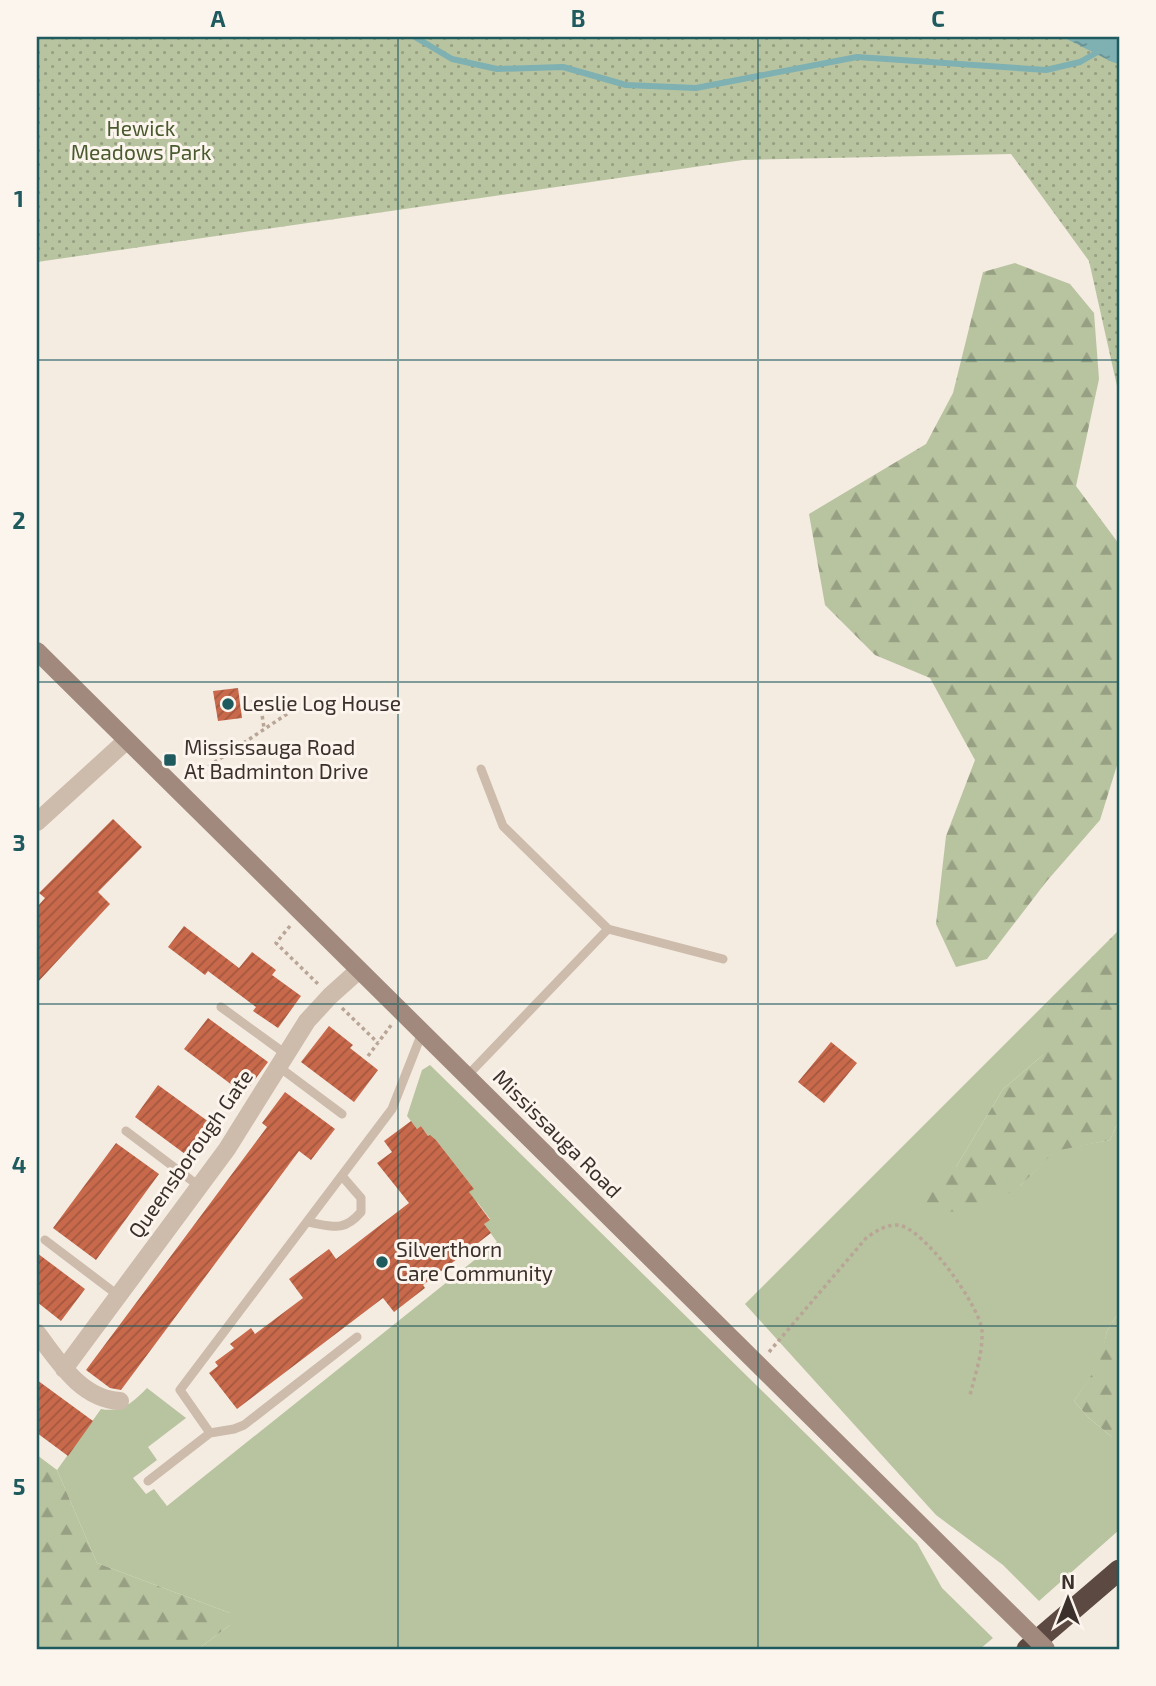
<svg xmlns="http://www.w3.org/2000/svg" width="1156" height="1686" viewBox="0 0 1156 1686" font-family="'Exo 2',sans-serif">
  <defs>
    <pattern id="forest-firs" width="22" height="20" patternUnits="userSpaceOnUse" patternTransform="scale(1.75)"><rect width="22" height="20" fill="#b8c4a0"/><path d="M5 1l3.5 6h-7zM16 11l3.5 6h-7z" fill="#97a083"/></pattern>
    <pattern id="park-dots" width="8" height="8" patternUnits="userSpaceOnUse" patternTransform="scale(1.75)"><rect width="8" height="8" fill="#b8c4a0"/><path d="M2 2h.1M6 6h.1" fill="none" stroke="#97a083" stroke-width="1.8" stroke-linecap="round"/></pattern>
    <pattern id="water-ripples" width="26" height="14" patternUnits="userSpaceOnUse" patternTransform="scale(1.75)"><rect width="26" height="14" fill="#7fb0b2"/><path d="M2 4q2-2 4 0t4 0M15 11q2-2 4 0t4 0" fill="none" stroke="#699091"/></pattern>
    <pattern id="building-hatch" width="6" height="6" patternUnits="userSpaceOnUse" patternTransform="scale(1.75)"><rect width="6" height="6" fill="#c8694b"/><path d="M-1 1l2-2M0 6l6-6M5 7l2-2" fill="none" stroke="#a4573f"/></pattern>
  </defs>
  <rect width="100%" height="100%" fill="#f4ebe1"/>
  <path fill="#b8c4a0" d="M 1051,998 L 1043,1014 L 1043,1055 L 1003,1089 L 956,1167 L 1020,1186 L 1055,1150 L 1110,1140 L 1119,1120 L 1119,1312 L 1107,1331 L 1100,1364 L 1074,1401 L 1089,1418 L 1112,1437 L 1119,1437 L 1119,1530 L 1039,1601 L 1003,1565 L 936,1515 L 745,1304 Z
    M 430,1065 L 917,1543 L 942,1588 L 993,1638 L 980,1649 L 198,1649 L 230,1625 L 230,1613 L 97,1563 L 57,1470 L 101,1409 C 122,1413 133,1402 147,1388 L 186,1418 L 148,1447 L 157,1460 L 133,1478 L 146,1494 L 154,1489 L 167,1506 L 497,1242 L 484,1224 L 490,1219 L 478,1203 L 466,1195 L 473,1188 L 436,1140 L 428,1136 L 421,1126 L 417,1129 L 407,1116 L 422,1070 Z"/>
  <path fill="url(#forest-firs)" d="M 1015,263 L 1070,284 L 1094,313 L 1099,379 L 1076,486 L 1119,544 L 1119,759 L 1100,820 L 1046,882 L 987,959 L 956,967 L 936,924 L 946,836 L 975,760 L 930,678 L 875,655 L 825,605 L 809,514 L 926,444 L 953,393 L 983,272 Z
    M 1119,930 L 1119,1120 L 1110,1140 L 1055,1151 L 1020,1186 L 981,1211 L 930,1212 L 920,1189 L 956,1167 L 1003,1089 L 1043,1055 L 1043,1013 L 1051,998 Z
    M 1119,1312 L 1119,1437 L 1112,1437 L 1089,1418 L 1074,1401 L 1099,1364 L 1107,1331 Z
    M 37,1455 L 57,1470 L 97,1563 L 230,1613 L 230,1625 L 198,1649 L 37,1649 Z"/>
  <path fill="url(#park-dots)" d="M 37,37 L 1119,37 L 1119,395 L 1089,261 L 1011,154 L 743,160 L 37,262 Z"/>
  <path fill="url(#water-ripples)" d="M 1063,37 L 1119,37 L 1119,64 L 1112,62 Z"/>
  <g fill="none" stroke-linecap="round" stroke-linejoin="round">
    <path stroke="#7fb0b2" stroke-width="6" d="M 415,37 L 452,59 L 497,69 L 563,67 L 626,85 L 696,88 L 857,57 L 1046,70 L 1080,62 L 1103,49"/>
  </g>
  <path fill="url(#building-hatch)" d="M 238,688 L 242,718 L 218,721 L 213,691 Z
    M 113,819 L 142,847 L 98,892 L 110,904 L 37,983 L 37,907 L 45,898 L 39,893 Z
    M 184,926 L 239,968 L 252,952 L 276,970 L 272,975 L 301,996 L 278,1028 L 253,1011 L 256,1007 L 208,971 L 205,975 L 168,947 Z
    M 208,1018 L 268,1062 L 244,1094 L 184,1049 Z
    M 329,1026 L 353,1045 L 350,1048 L 378,1070 L 354,1102 L 301,1062 Z
    M 831,1042 L 857,1063 L 824,1103 L 798,1082 Z
    M 158,1085 L 209,1122 L 185,1154 L 135,1117 Z
    M 285,1092 L 335,1129 L 311,1160 L 299,1151 L 121,1390 L 110,1388 L 86,1370 L 267,1127 L 262,1123 Z
    M 411,1121 L 417,1129 L 421,1126 L 428,1136 L 430,1135 L 436,1140 L 474,1189 L 469,1192 L 490,1220 L 484,1224 L 491,1233 L 423,1285 L 425,1288 L 394,1312 L 383,1298 L 237,1409 L 209,1373 L 218,1366 L 215,1362 L 234,1348 L 230,1344 L 251,1328 L 255,1334 L 303,1298 L 289,1279 L 329,1249 L 336,1259 L 409,1203 L 377,1163 L 392,1152 L 384,1141 Z
    M 116,1143 L 159,1174 L 96,1260 L 53,1228 Z
    M 37,1253 L 85,1289 L 61,1321 L 37,1302 Z
    M 37,1380 L 93,1421 L 68,1456 L 37,1433 Z"/>
  <g fill="none" stroke-linecap="round" stroke-linejoin="round">
    <path stroke="#b9a596" stroke-width="3.5" stroke-dasharray="3.5 3.5" stroke-linecap="butt" d="M 244,703 L 256,702 L 261,708 L 264,728
      M 191,778 L 293,710
      M 290,926 L 276,943 L 318,984
      M 342,1008 L 378,1043
      M 368,1056 L 392,1024
      M 769,1352 L 867,1237 C 877,1231 885,1225 897,1225 C 923,1226 980,1306 982,1331 C 983,1353 975,1375 970,1395"/>
    <path stroke="#cdbbac" stroke-width="9" d="M 608,929 L 723,959
      M 221,1007 L 287,1055
      M 279,1067 L 342,1114
      M 467,1076 L 608,929 L 503,826 L 481,769
      M 126,1131 L 199,1186
      M 307,1222 C 332,1226 343,1233 361,1212 L 361,1198 L 342,1176
      M 45,1240 L 119,1296
      M 210,1433 L 180,1390 L 392,1109 L 422,1033
      M 148,1481 L 210,1433 L 234,1429 L 244,1425 L 357,1337"/>
    <path stroke="#cdbbac" stroke-width="18" d="M 37,822 L 126,741
      M 37,1333 C 59,1362 81,1399 120,1401
      M 64,1369 L 227,1149 L 307,1021 L 330,996 L 359,970"/>
    <path stroke="#a18a7d" stroke-width="18" d="M 37,651 L 981,1585"/>
    <path stroke="#5c4a42" stroke-width="21" d="M 1027,1649 L 1119,1570"/>
    <path stroke="#a18a7d" stroke-width="18" d="M 981,1585 L 1046,1649"/>
  </g>
  <path fill="none" stroke="#1f5a5e" stroke-width="2" stroke-opacity="0.55" d="M 398,37 L 398,1649M 758,37 L 758,1649M 37,360 L 1119,360M 37,682 L 1119,682M 37,1004 L 1119,1004M 37,1326 L 1119,1326"/>
  <g fill="#1f5a5e" stroke="#fbf5ee" stroke-width="2.5">
    <circle cx="228" cy="704" r="7"/>
    <rect x="163" y="753" width="14" height="14" rx="3.5"/>
    <circle cx="382" cy="1262" r="7"/>
  </g>
  <g text-anchor="middle" stroke-width="6" stroke-linejoin="round" paint-order="stroke">
    <g font-size="21" fill="#4a5a2e" stroke="#fbf5ee">
      <text x="141" y="136">Hewick<tspan x="141" dy="24">Meadows Park</tspan></text>
    </g>
    <g font-size="21" fill="#3b302b" stroke="#fbf5ee" text-anchor="start">
      <text x="242" y="711">Leslie Log House</text>
      <text x="184" y="755">Mississauga Road<tspan x="184" dy="24">At Badminton Drive</tspan></text>
      <text x="396" y="1257">Silverthorn<tspan x="396" dy="24">Care Community</tspan></text>
    </g>
    <g font-size="21" fill="#3b302b" stroke="#fbf5ee">
      <text transform="translate(557 1134) rotate(45)" y="7">Mississauga Road</text>
      <text transform="translate(191 1154) rotate(-55)" y="7">Queensborough Gate</text>
    </g>
  </g>
  <rect width="1156" height="1686" fill="none" stroke="#fbf5ee" stroke-width="77"/>
  <g transform="translate(1068 1599)" stroke="#fbf5ee" stroke-width="5" paint-order="stroke">
  <path d="M0-5L12 26L0 18L-12 26Z" fill="#3b302b"/>
  <text y="-10" font-size="19" font-weight="bold" text-anchor="middle" fill="#3b302b">N</text>
  </g>
  <rect x="38" y="38" width="1080" height="1610" fill="none" stroke="#1f5a5e" stroke-width="2.5"/>
  <g font-size="23" text-anchor="middle" font-weight="bold" fill="#1f5a5e">
    <text x="218" y="27">A</text>
    <text x="578" y="27">B</text>
    <text x="938" y="27">C</text>
    <text x="19" y="207">1</text>
    <text x="19" y="529">2</text>
    <text x="19" y="851">3</text>
    <text x="19" y="1173">4</text>
    <text x="19" y="1495">5</text>
  </g>
</svg>
